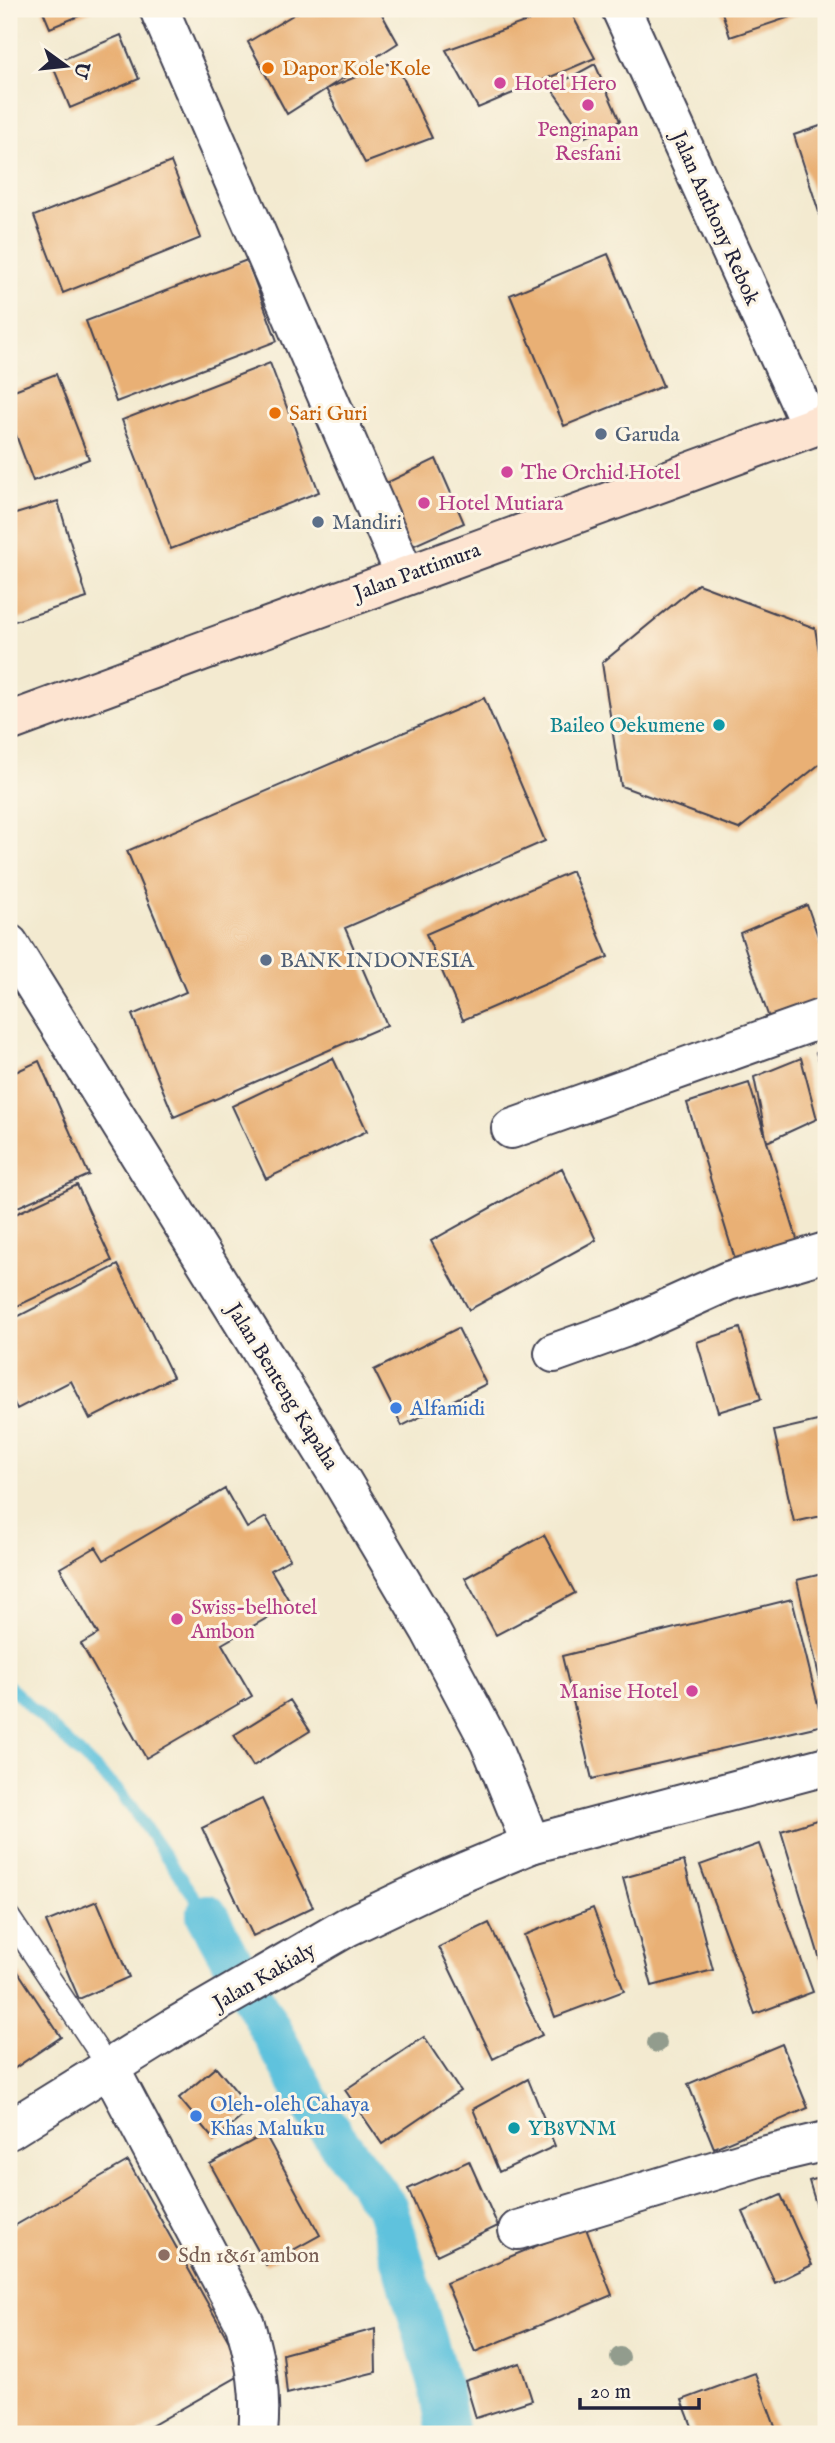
<svg xmlns="http://www.w3.org/2000/svg" width="835" height="2443" viewBox="0 0 835 2443" font-family="'IM FELL English',serif">
  <rect width="100%" height="100%" fill="#fcf5e5"/>
  <filter id="ink" filterUnits="userSpaceOnUse"><feTurbulence type="fractalNoise" baseFrequency=".0143" numOctaves="2"/><feDisplacementMap in="SourceGraphic" scale="14" xChannelSelector="R" yChannelSelector="G"/><feConvolveMatrix kernelMatrix="1 2 1 2 8 2 1 2 1" color-interpolation-filters="sRGB"/></filter>
  <filter id="wash" filterUnits="userSpaceOnUse"><feTurbulence type="fractalNoise" baseFrequency=".00686" numOctaves="4" result="noise"/><feDisplacementMap in="SourceGraphic" scale="28" xChannelSelector="R" yChannelSelector="G"/><feGaussianBlur stdDeviation="1.57" result="paint"/><feColorMatrix in="noise" values="0 0 0 0 0 0 0 0 0 0 0 0 0 0 0 0 0 1.4 0 .05"/><feComposite in="paint" operator="in"/></filter>
  <g filter="url(#wash)">
    <rect width="100%" height="100%" fill="#f3ead0"/>
    <g fill="none" stroke-linecap="round" stroke-linejoin="round">
      <path stroke="#5fc2dd" stroke-width="12" d="M 9,1686 L 121,1793 L 207,1915"/>
      <path stroke="#5fc2dd" stroke-width="42" d="M 207,1915 L 312,2106 L 387,2208 L 440,2387 L 448,2434"/>
    </g>
    <g id="blocks">
      <path fill="#e9b075" d="M 42,9 L 96,9 L 50,28 Z
        M 303,9 L 379,9 L 398,43 L 287,114 L 248,42 Z
        M 561,9 L 569,9 L 595,58 L 478,108 L 446,50 Z
        M 721,9 L 814,9 L 730,37 Z
        M 121,35 L 139,79 L 70,108 L 52,64 Z
        M 395,61 L 432,138 L 365,163 L 326,89 Z
        M 595,64 L 620,121 L 585,137 L 551,88 Z
        M 826,124 L 826,234 L 794,135 Z
        M 171,162 L 201,238 L 63,293 L 34,216 Z
        M 608,254 L 663,386 L 564,426 L 510,295 Z
        M 247,260 L 277,341 L 116,402 L 86,321 Z
        M 270,363 L 319,492 L 171,549 L 122,420 Z
        M 56,374 L 89,459 L 33,481 L 9,416 L 9,392 Z
        M 436,459 L 464,523 L 406,549 L 380,486 Z
        M 58,501 L 87,598 L 9,623 L 9,516 Z
        M 698,584 L 815,628 L 826,691 L 826,759 L 739,829 L 621,786 L 602,663 Z
        M 484,698 L 545,841 L 345,928 L 387,1025 L 174,1117 L 132,1015 L 186,992 L 127,851 Z
        M 572,871 L 608,957 L 463,1020 L 426,934 Z
        M 807,905 L 826,959 L 826,996 L 770,1021 L 740,933 Z
        M 826,1048 L 826,1079 L 816,1053 Z
        M 333,1058 L 367,1131 L 266,1179 L 232,1106 Z
        M 801,1058 L 817,1119 L 767,1142 L 754,1077 Z
        M 39,1061 L 89,1175 L 9,1211 L 9,1075 Z
        M 749,1083 L 800,1249 L 738,1269 L 687,1103 Z
        M 562,1168 L 596,1240 L 469,1310 L 431,1241 Z
        M 77,1185 L 112,1261 L 9,1310 L 9,1217 Z
        M 118,1265 L 173,1377 L 90,1419 L 71,1381 L 17,1409 L 9,1393 L 9,1321 Z
        M 458,1328 L 486,1384 L 402,1426 L 374,1370 Z
        M 740,1328 L 761,1399 L 718,1412 L 697,1342 Z
        M 826,1419 L 826,1515 L 794,1522 L 774,1431 Z
        M 225,1489 L 247,1528 L 266,1517 L 290,1559 L 271,1570 L 291,1604 L 222,1644 L 252,1696 L 146,1758 L 81,1644 L 98,1634 L 60,1568 L 96,1547 L 104,1560 Z
        M 544,1535 L 575,1593 L 496,1635 L 465,1578 Z
        M 826,1573 L 826,1702 L 825,1702 L 797,1580 Z
        M 792,1599 L 823,1725 L 592,1779 L 562,1656 Z
        M 290,1700 L 310,1731 L 253,1766 L 234,1735 Z
        M 262,1799 L 313,1907 L 253,1936 L 202,1828 Z
        M 826,1817 L 826,1979 L 781,1831 Z
        M 759,1844 L 813,1992 L 755,2014 L 700,1865 Z
        M 684,1861 L 713,1970 L 652,1986 L 623,1878 Z
        M 97,1901 L 129,1977 L 79,1999 L 46,1922 Z
        M 593,1908 L 624,1991 L 555,2017 L 524,1935 Z
        M 489,1923 L 542,2035 L 493,2059 L 439,1947 Z
        M 9,1958 L 61,2037 L 9,2072 Z
        M 424,2037 L 460,2091 L 382,2144 L 345,2090 Z
        M 782,2044 L 808,2108 L 714,2148 L 688,2084 Z
        M 216,2067 L 251,2109 L 214,2140 L 179,2098 Z
        M 528,2079 L 555,2146 L 499,2172 L 473,2109 Z
        M 265,2134 L 320,2235 L 266,2265 L 210,2164 Z
        M 128,2161 L 246,2372 L 137,2434 L 9,2434 L 9,2229 Z
        M 469,2161 L 498,2226 L 437,2255 L 408,2189 Z
        M 826,2176 L 826,2237 L 809,2181 Z
        M 781,2195 L 812,2265 L 775,2283 L 743,2212 Z
        M 585,2226 L 612,2295 L 475,2352 L 446,2283 Z
        M 375,2329 L 376,2372 L 287,2394 L 283,2354 Z
        M 520,2363 L 532,2400 L 476,2418 L 465,2381 Z
        M 755,2373 L 777,2432 L 771,2434 L 695,2434 L 682,2400 Z
        M 526,2429 L 527,2434 L 511,2434 Z"/>
    </g>
  </g>
  <g filter="url(#ink)">
    <use href="#blocks" fill-opacity="0" stroke="#414051" stroke-width="2"/>
    <g fill="none" stroke-linecap="round" stroke-linejoin="round">
      <defs>
        <path id="service" d="M 9,1917 L 110,2069"/>
        <path id="minor" d="M 159,9 L 405,575
          M 621,9 L 811,427
          M 9,944 L 343,1483 L 430,1630 L 490,1743 L 531,1844
          M 511,1129 L 826,1017
          M 554,1353 L 624,1328 L 728,1281 L 826,1252
          M 110,2069 L 245,2324 C 256,2364 262,2392 258,2434
          M 518,2230 L 759,2157 L 826,2141"/>
        <path id="tertiary" d="M 9,2130 L 173,2028 L 347,1927 L 452,1877 L 531,1844 L 826,1766"/>
        <path id="secondary" d="M 9,722 L 826,422"/>
      </defs>
      <use href="#service" stroke="#414051" stroke-width="24"/>
      <use href="#minor" stroke="#414051" stroke-width="42"/>
      <use href="#tertiary" stroke="#414051" stroke-width="42"/>
      <use href="#secondary" stroke="#414051" stroke-width="42"/>
      <use href="#service" stroke="#fff" stroke-width="21"/>
      <use href="#minor" stroke="#fff" stroke-width="38"/>
      <use href="#tertiary" stroke="#fff" stroke-width="38"/>
      <use href="#secondary" stroke="#fde4d1" stroke-width="38"/>
    </g>
    <g fill="#929c8d">
      <circle cx="657" cy="2043" r="10"/>
      <circle cx="620" cy="2357" r="10"/>
    </g>
  </g>
  <g fill="#e8710a" stroke="#fcf5e5" stroke-width="2.5">
    <circle cx="268" cy="68" r="7"/>
    <circle cx="275" cy="413" r="7"/>
  </g>
  <g fill="#d1479c" stroke="#fcf5e5" stroke-width="2.5">
    <circle cx="500" cy="83" r="7"/>
    <circle cx="588" cy="105" r="7"/>
    <circle cx="507" cy="472" r="7"/>
    <circle cx="424" cy="503" r="7"/>
    <circle cx="177" cy="1619" r="7"/>
    <circle cx="692" cy="1691" r="7"/>
  </g>
  <g fill="#5c6f8a" stroke="#fcf5e5" stroke-width="2.5">
    <circle cx="601" cy="434" r="7"/>
    <circle cx="318" cy="522" r="7"/>
    <circle cx="266" cy="960" r="7"/>
  </g>
  <g fill="#0f9aa8" stroke="#fcf5e5" stroke-width="2.5">
    <circle cx="719" cy="725" r="7"/>
    <circle cx="514" cy="2128" r="7"/>
  </g>
  <g fill="#3f7fe0" stroke="#fcf5e5" stroke-width="2.5">
    <circle cx="396" cy="1408" r="7"/>
    <circle cx="196" cy="2116" r="7"/>
  </g>
  <circle fill="#8d6e63" stroke="#fcf5e5" stroke-width="2.5" cx="164" cy="2255" r="7"/>
  <g text-anchor="middle" stroke-width="6" stroke-linejoin="round" paint-order="stroke">
    <g font-size="21" fill="#c56008" stroke="#fcf5e5" text-anchor="start">
      <text x="282" y="75">Dapor Kole Kole</text>
      <text x="289" y="420">Sari Guri</text>
    </g>
    <g font-size="21" fill="#b23c85" stroke="#fcf5e5" text-anchor="start">
      <text x="514" y="90">Hotel Hero</text>
      <text x="588" y="136" text-anchor="middle">Penginapan<tspan x="588" dy="24">Resfani</tspan></text>
      <text x="521" y="479">The Orchid Hotel</text>
      <text x="438" y="510">Hotel Mutiara</text>
      <text x="191" y="1614">Swiss-belhotel<tspan x="191" dy="24">Ambon</tspan></text>
      <text x="678" y="1698" text-anchor="end">Manise Hotel</text>
    </g>
    <g font-size="21" fill="#22223b" stroke="#fcf5e5">
      <text transform="translate(716 218) rotate(66)" y="7">Jalan Anthony Rebok</text>
      <text transform="translate(417 571) rotate(-20)" y="7">Jalan Pattimura</text>
      <text transform="translate(283 1386) rotate(58)" y="7">Jalan Benteng Kapaha</text>
      <text transform="translate(264 1976) rotate(-30)" y="7">Jalan Kakialy</text>
    </g>
    <g font-size="21" fill="#4e5e75" stroke="#fcf5e5" text-anchor="start">
      <text x="615" y="441">Garuda</text>
      <text x="332" y="529">Mandiri</text>
      <text x="280" y="967">BANK INDONESIA</text>
    </g>
    <g font-size="21" fill="#0d838f" stroke="#fcf5e5" text-anchor="end">
      <text x="705" y="732">Baileo Oekumene</text>
      <text x="528" y="2135" text-anchor="start">YB8VNM</text>
    </g>
    <g font-size="21" fill="#366cbe" stroke="#fcf5e5" text-anchor="start">
      <text x="410" y="1415">Alfamidi</text>
      <text x="210" y="2111">Oleh-oleh Cahaya<tspan x="210" dy="24">Khas Maluku</tspan></text>
    </g>
    <g font-size="21" fill="#785e54" stroke="#fcf5e5" text-anchor="start">
      <text x="178" y="2262">Sdn 1&amp;61 ambon</text>
    </g>
  </g>
  <rect width="835" height="2443" fill="none" stroke="#fcf5e5" stroke-width="35"/>
  <g transform="translate(66 66) rotate(105)" stroke="#fcf5e5" stroke-width="5" paint-order="stroke">
  <path d="M0-5L12 26L0 18L-12 26Z" fill="#22223b"/>
  <text y="-10" font-size="19" font-weight="bold" text-anchor="middle" fill="#22223b">U</text>
  </g>
  <path d="M580 2398v10h119v-10" fill="none" stroke="#22223b" stroke-width="3.5"/>
  <text x="590" y="2398" font-size="21" fill="#22223b" stroke="#fcf5e5" stroke-width="5" paint-order="stroke">20 m</text>
</svg>
